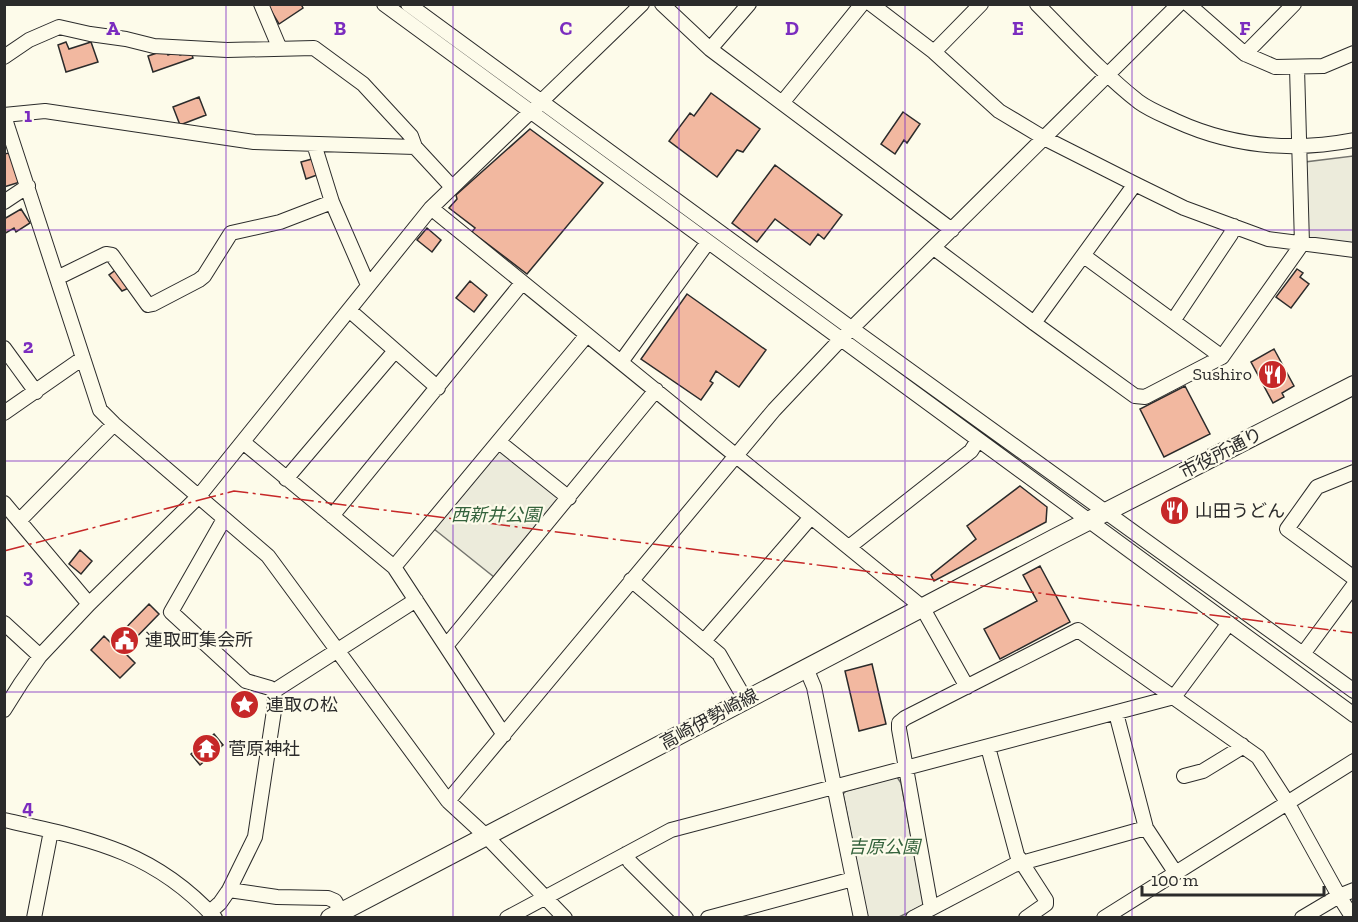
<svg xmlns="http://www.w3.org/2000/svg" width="1358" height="922" viewBox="0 0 1358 922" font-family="'Zilla Slab','Noto Sans JP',serif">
  <rect width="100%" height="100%" fill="#fdfbea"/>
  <path fill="#ecebdb" stroke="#74746e" stroke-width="1.5" d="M 1353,156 L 1353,244 L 1308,239 L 1305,162 Z
    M 499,451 L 505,451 L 560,499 L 494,577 L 434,529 Z
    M 897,777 L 901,783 L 924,905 L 899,917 L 867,917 L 843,794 L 846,791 Z"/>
  <path fill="#f2b8a0" stroke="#2b2b2b" stroke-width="1.5" d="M 267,4 L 301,4 L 303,8 L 279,24 Z
    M 66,42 L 69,49 L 91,42 L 98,62 L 66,72 L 58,45 Z
    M 166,50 L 168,55 L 178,51 L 180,55 L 191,51 L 193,58 L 153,72 L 148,56 Z
    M 711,93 L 760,129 L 743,152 L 737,150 L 717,177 L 669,141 L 690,113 L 694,116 Z
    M 199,97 L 206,115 L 180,125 L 173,107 Z
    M 903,112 L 920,124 L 907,143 L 904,140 L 895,154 L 881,144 Z
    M 530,129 L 603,183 L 527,274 L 472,232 L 475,228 L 449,208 L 457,199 L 456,195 Z
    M 9,153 L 20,182 L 4,187 L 4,154 Z
    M 312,159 L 317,175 L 306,179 L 301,162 Z
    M 775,165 L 842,215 L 824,239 L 818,234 L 810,245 L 775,219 L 757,242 L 732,223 Z
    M 21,209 L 30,223 L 16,232 L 14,228 L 4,234 L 4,219 Z
    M 427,228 L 441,240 L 432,252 L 417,240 Z
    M 117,269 L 131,287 L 122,291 L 109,275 Z
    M 1297,269 L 1303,273 L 1300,277 L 1309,284 L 1291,308 L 1276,297 Z
    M 470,281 L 487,295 L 474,312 L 456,298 Z
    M 687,294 L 766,350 L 739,387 L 716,371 L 710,381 L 713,383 L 701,400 L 641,359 Z
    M 1274,349 L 1294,386 L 1282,393 L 1284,397 L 1273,403 L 1251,362 Z
    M 1185,386 L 1210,434 L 1164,457 L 1140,409 Z
    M 1020,486 L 1047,507 L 1046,522 L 934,581 L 931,575 L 976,539 L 967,526 Z
    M 80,550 L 92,561 L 81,574 L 69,564 Z
    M 1040,566 L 1070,622 L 1000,659 L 984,629 L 1037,601 L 1023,575 Z
    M 149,604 L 159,614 L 123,651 L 135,663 L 120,678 L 91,650 L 104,636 L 111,643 Z
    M 872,664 L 886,724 L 859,731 L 845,671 Z
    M 214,734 L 223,745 L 200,765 L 191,754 Z"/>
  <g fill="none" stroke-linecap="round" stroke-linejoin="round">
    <defs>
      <path id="minor" d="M 261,4 L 280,49
        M 384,4 L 1354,715
        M 408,4 L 866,339 L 1354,691
        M 662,4 L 710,49 L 952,230
        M 871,4 L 934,52 L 999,111 L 1044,138 L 1135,184 L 1184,208 L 1268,239 L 1354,250
        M 1037,4 C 1070,37 1102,73 1139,102 C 1150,110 1163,115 1176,121 C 1233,147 1292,152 1354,140
        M 1188,4 L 1245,54 L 1275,67 L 1323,66 L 1354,53
        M 710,49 L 749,4
        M 934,52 L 981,4
        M 1245,54 L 1294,4
        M 4,57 L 29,40 L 59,27 L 90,34 L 126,39 L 154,46 L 227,50 L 314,48 L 363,84 L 411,136 L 415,147
        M 782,103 L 862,4
        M 4,115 L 45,111 L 254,142 L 415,147 L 452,187
        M 4,116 L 100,410 L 114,424 L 268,556 L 448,801
        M 314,144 L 332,202 L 368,285
        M 4,202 L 28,186
        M 431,208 L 922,607 L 967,687
        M 934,248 L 1034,323 L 1135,396 L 1145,397 L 1222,357 L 1302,244 L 1297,68
        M 1084,256 L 1222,357
        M 59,277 L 106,254 L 112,255 L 148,305 L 153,304 L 199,280 L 204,276 L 231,233 L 280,222 L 332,202
        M 349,310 L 438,388
        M 1173,321 L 1231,234 L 1234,226
        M 1034,323 L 1135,184
        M 4,348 L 36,392
        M 621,362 L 708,242
        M 4,413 L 83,358
        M 243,442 L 394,567 L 504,735
        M 499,442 L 569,498
        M 1354,472 L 1317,487 L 1287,529 L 1354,578
        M 286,479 L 394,352
        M 4,503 L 89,604
        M 332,516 L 522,283
        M 224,519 L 171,612 L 246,681 L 270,688 L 274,691
        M 19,521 L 114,424
        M 849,547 L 971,451 L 978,440
        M 394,567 L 587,335
        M 631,580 L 719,654 L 745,699
        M 4,623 L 40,656
        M 704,641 L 811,517
        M 446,646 L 656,390
        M 1303,654 L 1354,585
        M 806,668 L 814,687 L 861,918
        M 274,691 L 416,600
        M 4,710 L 21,683 L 40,656 L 89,604 L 199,496 L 431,208 L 642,4
        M 1116,713 L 1146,828 L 1175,872
        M 988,747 L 1017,855 L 1046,900 L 1046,904 L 1026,918
        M 1184,776 L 1203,771 L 1239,749 L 1242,745
        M 4,820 C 89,839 153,850 215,918
        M 626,854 L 630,862 L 686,918
        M 229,890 L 277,897 L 328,898 L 335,901 L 341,912
        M 931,908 L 899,729 L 899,723 L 905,718 L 1078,630 L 1258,757 L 1287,802 L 1339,896 L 1353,918
        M 210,912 L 220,903 L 229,890 L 255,837 L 275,704 L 274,691
        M 34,918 L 51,831
        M 507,918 L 671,830 L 1174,697 L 1229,623
        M 565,918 L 486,836 L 448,801 L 774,410 L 841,339 L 1179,4
        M 708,918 L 853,879
        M 913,918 L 1014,865 L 1146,828
        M 1104,918 L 1354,761
        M 1302,918 L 1339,896 L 1354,890"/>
      <path id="major" d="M 330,918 L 1055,538 L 1354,385"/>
    </defs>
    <use href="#minor" stroke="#2b2b2b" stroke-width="16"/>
    <use href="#major" stroke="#2b2b2b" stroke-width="20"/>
    <use href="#minor" stroke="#fdfbea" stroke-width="14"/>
    <use href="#major" stroke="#fdfbea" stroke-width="18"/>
    <path stroke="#c62828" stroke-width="1.5" stroke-dasharray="21 4.5 3 4.5" stroke-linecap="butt" d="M 4,551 L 234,491 L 1354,633"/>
  </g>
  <path fill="none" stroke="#7b2cbf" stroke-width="1.5" stroke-opacity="0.55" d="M 226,4 L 226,918M 453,4 L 453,918M 679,4 L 679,918M 905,4 L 905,918M 1132,4 L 1132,918M 4,230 L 1354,230M 4,461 L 1354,461M 4,692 L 1354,692"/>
  <defs>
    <symbol id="restaurant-disc" viewBox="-11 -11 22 22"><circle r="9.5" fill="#c62828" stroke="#fdfbea"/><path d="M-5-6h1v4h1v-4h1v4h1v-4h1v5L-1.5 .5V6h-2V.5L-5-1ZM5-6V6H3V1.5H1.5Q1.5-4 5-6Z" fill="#fff"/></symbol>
    <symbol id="civic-disc" viewBox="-11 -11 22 22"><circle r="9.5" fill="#c62828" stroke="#fdfbea"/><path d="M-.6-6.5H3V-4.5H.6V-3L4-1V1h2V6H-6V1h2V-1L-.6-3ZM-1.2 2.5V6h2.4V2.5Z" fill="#fff"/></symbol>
    <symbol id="sight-disc" viewBox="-11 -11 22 22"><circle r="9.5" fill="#c62828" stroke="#fdfbea"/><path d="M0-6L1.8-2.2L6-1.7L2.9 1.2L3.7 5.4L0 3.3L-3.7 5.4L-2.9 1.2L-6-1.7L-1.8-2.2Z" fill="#fff"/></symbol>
    <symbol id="temple-disc" viewBox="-11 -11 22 22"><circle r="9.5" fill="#c62828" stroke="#fdfbea"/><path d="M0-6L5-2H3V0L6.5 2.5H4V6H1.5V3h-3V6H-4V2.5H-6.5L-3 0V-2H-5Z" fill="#fff"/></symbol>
  </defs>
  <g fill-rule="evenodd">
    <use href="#restaurant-disc" x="1256" y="358" width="33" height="33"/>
    <use href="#restaurant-disc" x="1158" y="494" width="33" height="33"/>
    <use href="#civic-disc" x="108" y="624" width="33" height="33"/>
    <use href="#sight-disc" x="228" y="688" width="33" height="33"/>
    <use href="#temple-disc" x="190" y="732" width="33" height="33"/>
  </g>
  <g text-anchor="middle" stroke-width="4.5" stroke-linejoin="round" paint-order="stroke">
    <g font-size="18" fill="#2b2b2b" stroke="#fdfbea" text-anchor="start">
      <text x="1252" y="380" text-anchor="end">Sushiro</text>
      <text x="1195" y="517">山田うどん</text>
      <text x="145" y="646">連取町集会所</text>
      <text x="266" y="711">連取の松</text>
      <text x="228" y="755">菅原神社</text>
    </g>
    <g font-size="18" fill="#2b2b2b" stroke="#fdfbea">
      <text transform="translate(1221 453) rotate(-27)" y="6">市役所通り</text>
      <text transform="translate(709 719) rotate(-28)" y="6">高崎伊勢崎線</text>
    </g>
    <g font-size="18" font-style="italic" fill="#34623c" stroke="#fdfbea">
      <text x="496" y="521">西新井公園</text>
      <text x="884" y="853">吉原公園</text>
    </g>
  </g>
  <g font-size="20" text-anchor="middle" font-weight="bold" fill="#7b2cbf" stroke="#fdfbea" stroke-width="4.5" stroke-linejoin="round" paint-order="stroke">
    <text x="113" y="35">A</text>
    <text x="340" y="35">B</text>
    <text x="566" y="35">C</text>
    <text x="792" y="35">D</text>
    <text x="1018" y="35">E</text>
    <text x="1245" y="35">F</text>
    <text x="28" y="122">1</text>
    <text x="28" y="353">2</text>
    <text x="28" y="583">3</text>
    <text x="28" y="814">4</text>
  </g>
  <rect width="1358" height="922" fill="none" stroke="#2b2b2b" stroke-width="12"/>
  <path d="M1142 886v9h182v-9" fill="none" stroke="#2b2b2b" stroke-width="3"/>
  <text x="1151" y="886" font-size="18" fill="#2b2b2b" stroke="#fdfbea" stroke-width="4.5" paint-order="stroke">100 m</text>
</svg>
